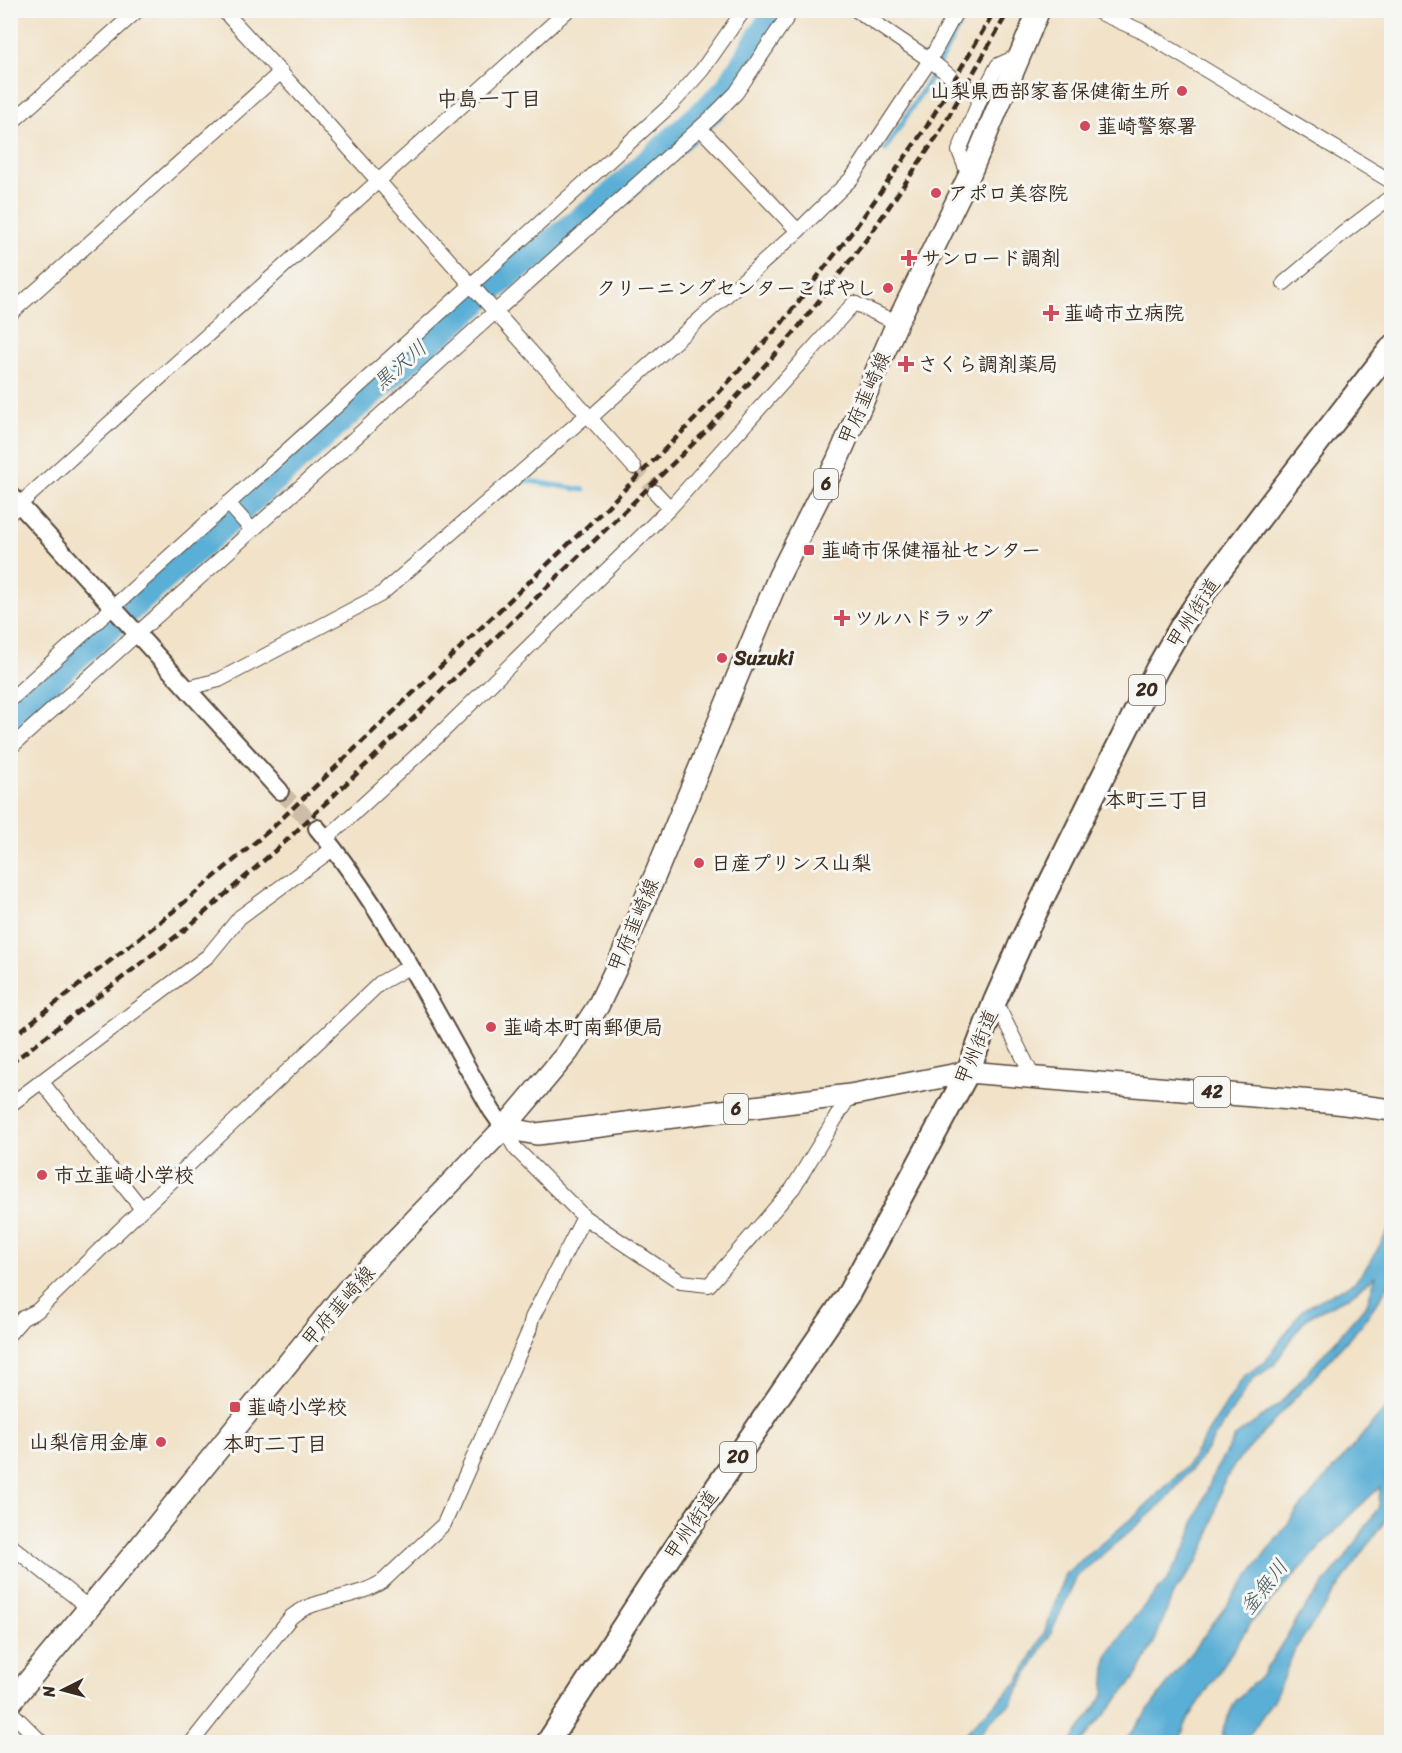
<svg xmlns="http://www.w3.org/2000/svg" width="1402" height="1753" viewBox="0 0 1402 1753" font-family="Sriracha,'Klee One',sans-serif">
  <rect width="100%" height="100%" fill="#f6f6f2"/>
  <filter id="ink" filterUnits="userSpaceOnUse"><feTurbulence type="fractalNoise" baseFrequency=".0167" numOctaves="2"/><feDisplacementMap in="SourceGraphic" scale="12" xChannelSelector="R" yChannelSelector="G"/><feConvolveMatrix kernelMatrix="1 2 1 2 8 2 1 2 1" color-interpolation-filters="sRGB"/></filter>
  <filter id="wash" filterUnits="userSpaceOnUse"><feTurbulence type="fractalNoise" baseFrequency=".008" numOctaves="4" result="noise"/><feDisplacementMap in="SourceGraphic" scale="24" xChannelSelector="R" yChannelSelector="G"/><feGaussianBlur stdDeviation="1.35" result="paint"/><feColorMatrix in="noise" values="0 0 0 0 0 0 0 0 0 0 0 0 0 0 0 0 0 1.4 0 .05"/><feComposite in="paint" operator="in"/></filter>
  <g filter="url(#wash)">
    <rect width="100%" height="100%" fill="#f1e2c8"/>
    <path fill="#5aafd6" stroke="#4a6c7a" stroke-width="1.5" d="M 1391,1225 L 1390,1261 L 1391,1260 L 1391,1282 L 1362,1324 L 1235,1464 L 1222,1485 L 1209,1537 L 1198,1561 L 1173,1594 L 1154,1643 L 1135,1678 L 1081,1742 L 1071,1742 L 1104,1695 L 1107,1656 L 1133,1619 L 1167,1580 L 1188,1543 L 1194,1523 L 1215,1471 L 1235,1437 L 1282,1402 L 1367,1304 L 1376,1276 L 1348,1297 L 1314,1314 L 1303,1322 L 1274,1365 L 1253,1379 L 1201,1458 L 1162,1504 L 1077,1576 L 1051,1633 L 1010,1704 L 987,1724 L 975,1742 L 958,1742 L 980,1718 L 1018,1682 L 1046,1629 L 1065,1574 L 1138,1513 L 1186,1467 L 1244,1376 L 1265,1362 L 1303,1309 L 1355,1282 L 1370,1263 Z
      M 1391,1402 L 1391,1512 L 1295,1649 L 1275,1697 L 1245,1742 L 1221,1742 L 1224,1726 L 1236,1700 L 1263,1674 L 1304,1609 L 1344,1559 L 1379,1507 L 1380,1487 L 1348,1517 L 1250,1624 L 1187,1721 L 1179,1742 L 1124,1742 L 1296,1513 Z"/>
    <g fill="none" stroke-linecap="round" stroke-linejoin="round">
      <path stroke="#5aafd6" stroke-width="5" d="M 885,150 L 933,74 L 968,10
        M 523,480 L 584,490"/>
      <path stroke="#5aafd6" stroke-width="30" d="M 10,714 L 385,378 L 512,269 L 560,238 L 611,198 L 713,106 L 729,90 L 779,10"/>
    </g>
  </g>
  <g filter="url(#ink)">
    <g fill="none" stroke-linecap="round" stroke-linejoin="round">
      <path stroke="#cdbda6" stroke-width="14" stroke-dasharray="14 7" stroke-linecap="butt" d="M 634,467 L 655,492"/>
      <path stroke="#cdbda6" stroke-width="16" stroke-dasharray="16 8" stroke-linecap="butt" d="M 280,791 L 317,828"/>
      <defs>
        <path id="minor" d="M 223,10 L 305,99 L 634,467
          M 856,10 L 930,60 L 950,76
          M 1094,10 L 1141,31 L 1392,182
          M 10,124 L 138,10
          M 700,128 L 798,231
          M 969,176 L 959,151 L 981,97 L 998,65 L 1020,55
          M 1284,283 L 1342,234 L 1392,196
          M 10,314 L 281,72
          M 590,418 L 798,231 L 852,178 L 930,60 L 957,10
          M 655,492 L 670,508
          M 228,503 L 252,530
          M 10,513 L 568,10
          M 188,688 L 219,680 L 380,595 L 587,415
          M 10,700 L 672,104 L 702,70 L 744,10
          M 10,748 L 712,117 L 736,93 L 792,10
          M 326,839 L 439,735 L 670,508 L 854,303 L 897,323
          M 995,1001 L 1033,1077
          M 41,1081 L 142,1209
          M 10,1105 L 208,956 L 240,917 L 334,848
          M 504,1128 L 515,1148 L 584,1217 L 681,1282 L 709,1285 L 793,1188 L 850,1095
          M 10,1333 L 23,1318 L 37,1311 L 116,1234 L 380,983 L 409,967
          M 10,1545 L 89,1608
          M 10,1711 L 41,1742
          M 192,1742 L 291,1617 C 317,1596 355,1600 383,1581 L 444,1524 L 529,1331 L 532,1318 L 584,1217"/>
        <path id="tertiary" d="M 10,494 L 280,791
          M 317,828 C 386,911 438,1018 492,1111 L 504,1128"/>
        <path id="primary" d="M 504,1128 L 537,1134 L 850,1095 L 968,1072 L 1337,1103 L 1392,1110
          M 10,1703 L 137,1550 L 347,1290 L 504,1128 L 568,1052 L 598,1006 L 620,960 L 779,576 L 837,461 L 897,323 L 969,176 L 1039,10"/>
        <path id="trunk" d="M 548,1742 L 653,1581 L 849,1293 L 968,1072 L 995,1001 L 1024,936 L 1089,804 L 1157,669 L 1181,627 L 1211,582 L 1274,499 L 1392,347"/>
      </defs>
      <use href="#minor" stroke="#564638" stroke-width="16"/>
      <use href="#tertiary" stroke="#564638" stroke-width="20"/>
      <use href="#primary" stroke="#564638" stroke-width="24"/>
      <use href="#trunk" stroke="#564638" stroke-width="26"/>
      <use href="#minor" stroke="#fff" stroke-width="14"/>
      <use href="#tertiary" stroke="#fff" stroke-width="16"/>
      <use href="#primary" stroke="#fff" stroke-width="21"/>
      <use href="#trunk" stroke="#fff" stroke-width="22"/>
      <path stroke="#3b2a1e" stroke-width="4.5" stroke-dasharray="9 4.5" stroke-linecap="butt" d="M 10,1039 L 175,910 L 271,829 L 602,512 L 695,419 L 781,324 L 856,227 L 927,126 L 995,10
        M 10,1064 L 187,928 L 286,841 L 373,758 L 706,431 L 793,334 L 869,236 L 938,135 L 1009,10"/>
    </g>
  </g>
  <g fill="#d1495b" stroke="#f6f6f2" stroke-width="2">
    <circle cx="1182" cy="91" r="6"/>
    <circle cx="1085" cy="126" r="6"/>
    <circle cx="936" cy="193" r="6"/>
    <path d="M906 249h6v6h6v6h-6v6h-6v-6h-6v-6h6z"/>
    <circle cx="888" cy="288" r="6"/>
    <path d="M1048 304h6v6h6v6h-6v6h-6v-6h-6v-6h6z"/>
    <path d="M903 355h6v6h6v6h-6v6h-6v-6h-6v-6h6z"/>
    <rect x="803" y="544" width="12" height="12" rx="3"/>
    <path d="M839 609h6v6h6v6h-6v6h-6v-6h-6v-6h6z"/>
    <circle cx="722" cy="658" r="6"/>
    <circle cx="699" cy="863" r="6"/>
    <circle cx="491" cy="1027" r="6"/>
    <circle cx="42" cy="1175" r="6"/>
    <rect x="229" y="1401" width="12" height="12" rx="3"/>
    <circle cx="161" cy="1442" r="6"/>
  </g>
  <g text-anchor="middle" stroke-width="6" stroke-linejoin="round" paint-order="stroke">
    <g fill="#f6f6f2" stroke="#73675e" stroke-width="1.5">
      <rect x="814" y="469" width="24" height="30" rx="4.5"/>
      <rect x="1129" y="675" width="36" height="30" rx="4.5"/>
      <rect x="1194" y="1077" width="36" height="30" rx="4.5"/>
      <rect x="724" y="1094" width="24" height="30" rx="4.5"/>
      <rect x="720" y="1442" width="36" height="30" rx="4.5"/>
    </g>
    <g font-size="18" font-weight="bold" fill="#3b2a1e">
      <text x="826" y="490">6</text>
      <text x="1147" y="696">20</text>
      <text x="1212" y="1098">42</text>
      <text x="736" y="1115">6</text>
      <text x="738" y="1463">20</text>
    </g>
    <g font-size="20" font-weight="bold" fill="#3b2a1e" stroke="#f6f6f2" text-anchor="start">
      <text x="1170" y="98" text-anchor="end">山梨県西部家畜保健衛生所</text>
      <text x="1097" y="133">韮崎警察署</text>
      <text x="948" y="200">アポロ美容院</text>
      <text x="921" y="265">サンロード調剤</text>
      <text x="876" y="295" text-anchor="end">クリーニングセンターこばやし</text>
      <text x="1064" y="320">韮崎市立病院</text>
      <text x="918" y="371">さくら調剤薬局</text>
      <text x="821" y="557">韮崎市保健福祉センター</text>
      <text x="854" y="625">ツルハドラッグ</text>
      <text x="734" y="665">Suzuki</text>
      <text x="711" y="870">日産プリンス山梨</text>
      <text x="503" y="1034">韮崎本町南郵便局</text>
      <text x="54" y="1182">市立韮崎小学校</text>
      <text x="247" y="1414">韮崎小学校</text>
      <text x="149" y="1449" text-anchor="end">山梨信用金庫</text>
    </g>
    <g font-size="20" fill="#3b2a1e" stroke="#f6f6f2">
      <text transform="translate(864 398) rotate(-66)" y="7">甲府韮崎線</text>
      <text transform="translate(1193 613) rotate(-57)" y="7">甲州街道</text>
      <text transform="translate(633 925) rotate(-67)" y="7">甲府韮崎線</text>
      <text transform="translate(976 1047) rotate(-67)" y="7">甲州街道</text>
      <text transform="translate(338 1306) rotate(-49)" y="7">甲府韮崎線</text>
      <text transform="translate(691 1525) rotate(-56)" y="7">甲州街道</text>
    </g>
    <g font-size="21" font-weight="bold" fill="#3b2a1e" stroke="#f6f6f2">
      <text x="489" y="106">中島一丁目</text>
      <text x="1157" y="807">本町三丁目</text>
      <text x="275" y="1451">本町二丁目</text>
    </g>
    <g font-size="21" font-style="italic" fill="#46595e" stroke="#f6f6f2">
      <text transform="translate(400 365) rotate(-41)" y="7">黒沢川</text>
      <text transform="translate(1264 1587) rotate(-52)" y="7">釜無川</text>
    </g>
  </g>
  <rect width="1402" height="1753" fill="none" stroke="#f6f6f2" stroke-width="36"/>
  <g transform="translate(63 1690) rotate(264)" stroke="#f6f6f2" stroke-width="4.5" paint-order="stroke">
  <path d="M0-4.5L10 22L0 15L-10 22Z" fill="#3b2a1e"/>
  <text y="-9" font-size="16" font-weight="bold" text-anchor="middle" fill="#3b2a1e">N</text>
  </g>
</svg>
